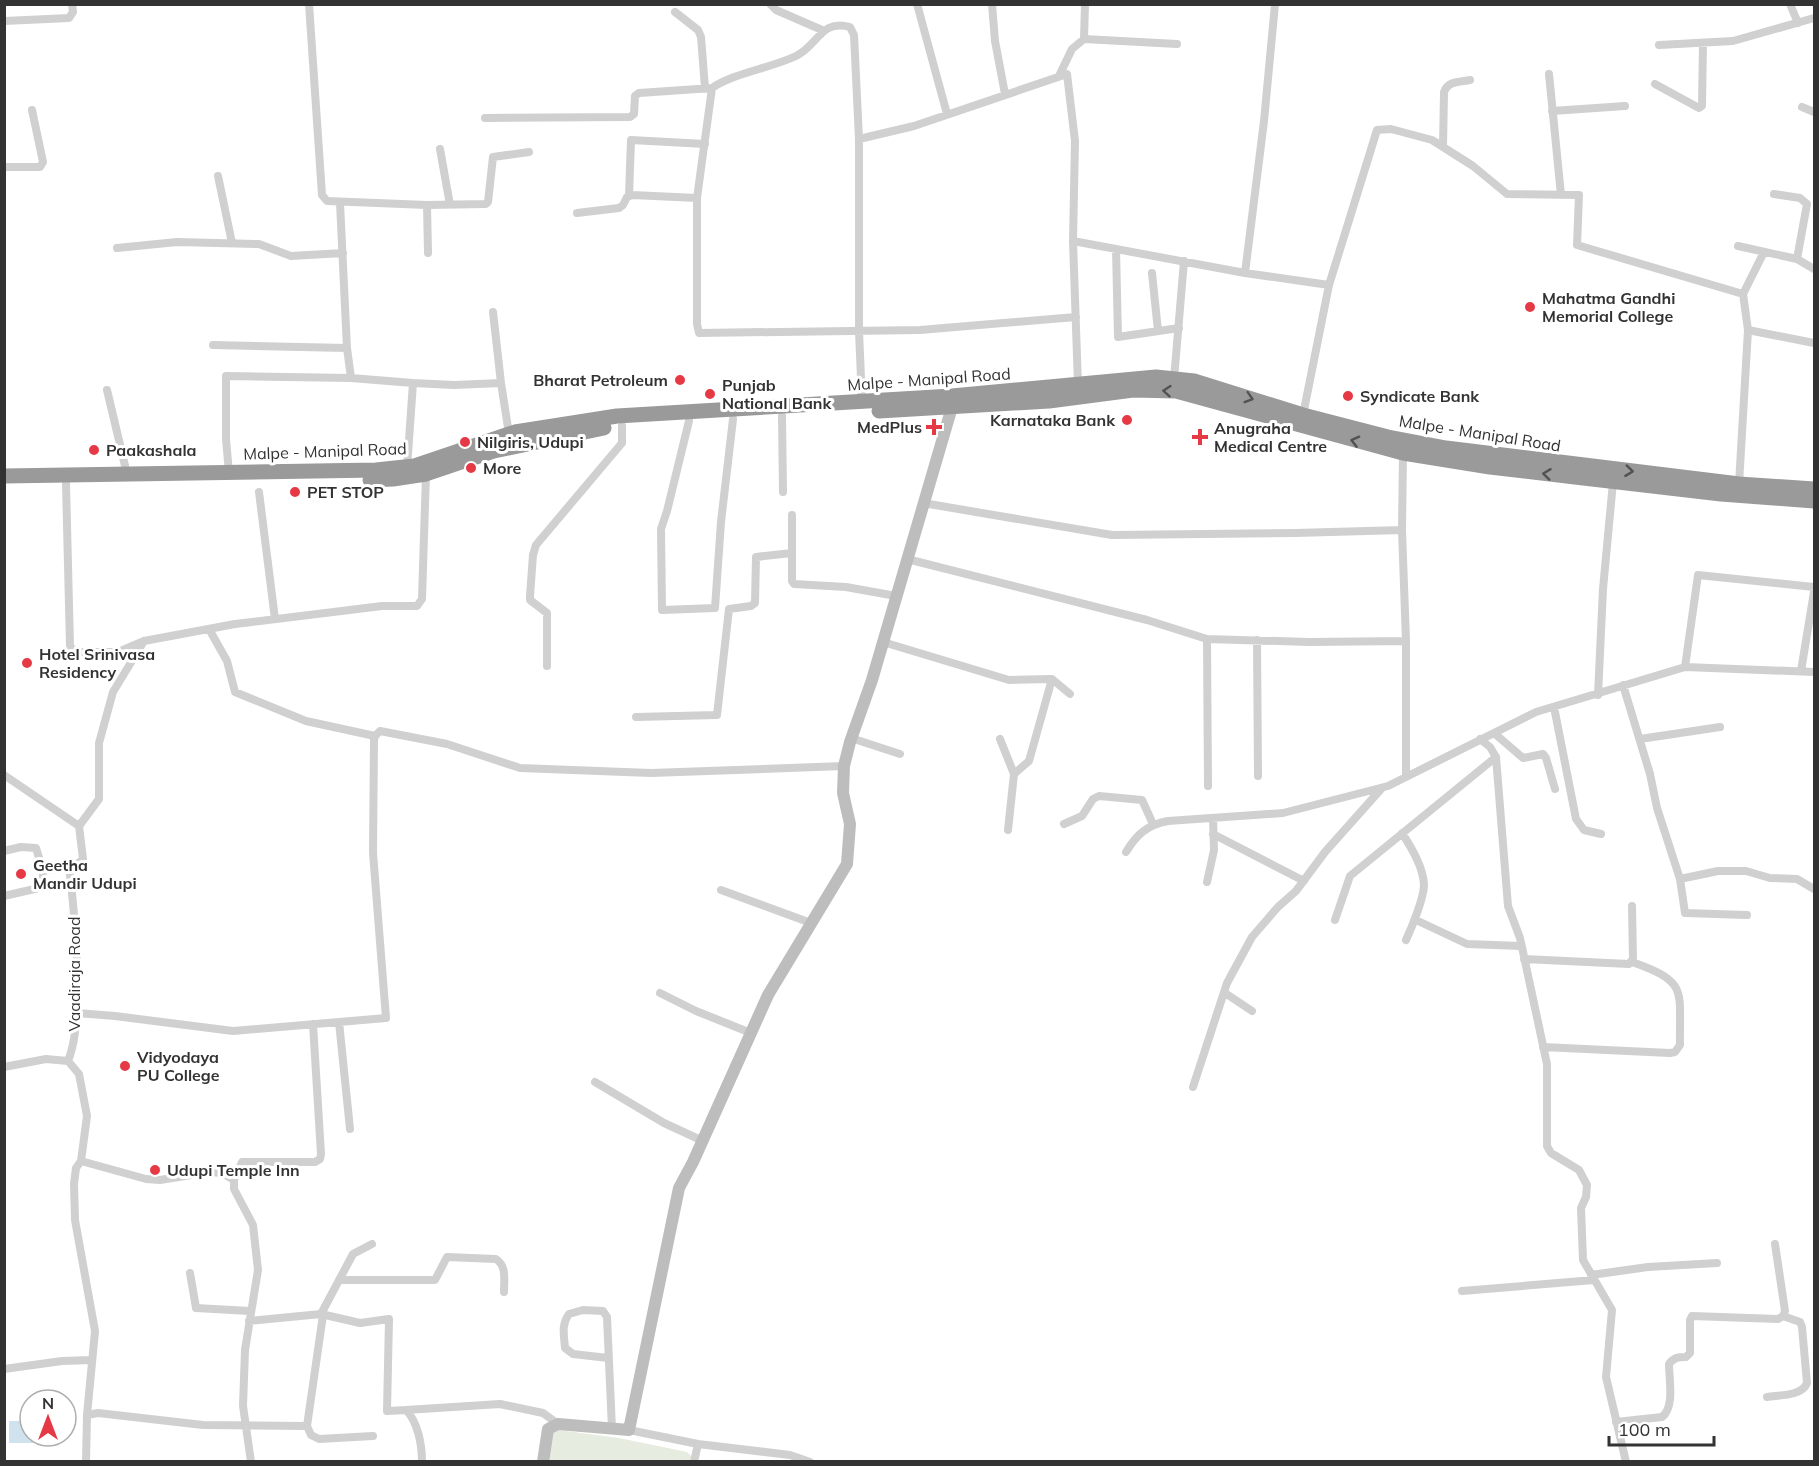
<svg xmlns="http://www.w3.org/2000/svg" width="1819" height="1466" viewBox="0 0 1819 1466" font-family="Mulish,sans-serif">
  <rect width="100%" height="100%" fill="#fff"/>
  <path fill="#e6ecdf" d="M 558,1430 L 619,1438 L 687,1452 L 692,1457 L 690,1462 L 548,1462 L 552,1433 Z"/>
  <path fill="#cfe2ee" d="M 9,1421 L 30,1421 L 30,1436 L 37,1436 L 37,1443 L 9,1443 Z"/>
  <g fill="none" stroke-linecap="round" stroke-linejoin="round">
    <path stroke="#d0d0d0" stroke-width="8" d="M 309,4 L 322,195 L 327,201 L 427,205 L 486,204 L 488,202 L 493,157 L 529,152
      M 770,4 L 776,10 L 822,30
      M 917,4 L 947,114
      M 992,4 L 995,41 L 1005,94
      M 1790,4 L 1798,23
      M 675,12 L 698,30 L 701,37 L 705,88
      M 4,21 L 69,18 L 73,12 L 72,4
      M 1084,39 L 1085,4
      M 1659,45 L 1733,41 L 1814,18
      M 1549,74 L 1561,195
      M 1059,76 L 1072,49 L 1084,39 L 1177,44
      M 1655,84 L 1699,108 L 1702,106 L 1703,43
      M 1802,107 L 1814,112
      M 1552,111 L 1625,106
      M 485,118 L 630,117 L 634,114 L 635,96 L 639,93 L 712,88
      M 859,139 L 854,35 L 850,27 C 820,19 819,45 796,56 C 771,68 734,73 712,88 L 697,198 L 697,324 L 699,333 L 920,330 L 1076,317
      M 1443,147 L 1444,92 C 1448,81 1459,82 1470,80
      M 440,149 L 450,205
      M 4,167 L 40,167 L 43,162 L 32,110
      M 218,176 L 232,243
      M 1774,194 L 1800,198 L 1807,204 L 1797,259
      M 629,196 L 631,140 L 705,144
      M 340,203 L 347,348 L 351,378 L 413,383 L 407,468
      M 427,205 L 428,253
      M 577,213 L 619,208 L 623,205 L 627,197 L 632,195 L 697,198
      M 1073,241 L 1245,273 L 1329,285
      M 1738,246 L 1797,259 L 1814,269
      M 117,248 L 177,242 L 259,244 L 291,256 L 343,253
      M 1116,249 L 1118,337 L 1179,328
      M 1152,273 L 1158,331
      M 1245,273 L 1264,121 L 1275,4
      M 1743,294 L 1764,252
      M 493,312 L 501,383 L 509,434
      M 1748,330 L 1814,343
      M 213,345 L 347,348
      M 1174,379 L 1184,261
      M 413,383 L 454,385 L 501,383
      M 107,390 L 127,474
      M 862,402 L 859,331 L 859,139 L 914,126 L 1067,74 L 1075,141 L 1073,241 L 1078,385
      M 1303,415 L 1329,285 L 1377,130 L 1391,129 L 1432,140 L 1473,166 L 1507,194 L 1579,195 L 1577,245 L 1743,294 L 1748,330 L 1739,484
      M 782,416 L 783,492
      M 689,421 L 667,511 L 661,529 L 662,610 L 715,608 L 721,522 L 733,419
      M 1403,453 L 1402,530 L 1406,641 L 1406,777
      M 229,473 L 226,439 L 226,376 L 351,378
      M 66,484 L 70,646 L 75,652 L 118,652 L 144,641 L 235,624 L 382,606 L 417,606 L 422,599 L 426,474
      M 259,492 L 275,619
      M 923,503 L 1112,535 L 1295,533 L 1402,530
      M 792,515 L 792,581 L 794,584 L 846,587 L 896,596
      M 907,559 L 1147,620 L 1207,639 L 1309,642 L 1406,641
      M 209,629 L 227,661 L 235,692 L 306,721 L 375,736
      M 1207,639 L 1208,786
      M 1257,640 L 1258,776
      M 883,642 L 1009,680 L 1052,679 L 1070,694
      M 547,666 L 547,613 L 530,600 L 530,596 L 533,555 L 536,545 L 622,443 L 622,426
      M 1685,667 L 1698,575 L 1814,587
      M 1801,671 L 1814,592
      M 1623,685 L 1650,774 L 1657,808 L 1680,879 L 1685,913 L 1747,915
      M 1598,695 L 1603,589 L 1613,482
      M 1554,707 L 1576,819 L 1584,830 L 1601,834
      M 636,717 L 717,715 L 729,609 L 751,606 L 755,603 L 756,557 L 792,553
      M 1494,733 L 1523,758 L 1543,754 L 1546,758 L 1555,789
      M 851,738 L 900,754
      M 1000,739 L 1014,774
      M 1480,739 L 1490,747 L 1496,757 L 1508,906 L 1520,938 L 1547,1064 L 1547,1146 L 1551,1153 L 1579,1170 L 1587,1185 L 1586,1197 L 1581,1208 L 1583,1260 L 1612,1310 L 1606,1377 L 1626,1462
      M 1640,739 L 1720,727
      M 4,775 L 79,826 L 83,859 L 77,864 L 69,866 C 74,908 78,950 77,992 C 76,1016 77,1038 68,1061
      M 1064,824 L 1082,816 L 1093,799 L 1099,796 L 1142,800 L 1153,824
      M 79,826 L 99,799 L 99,743 L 113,692 L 144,641
      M 1008,830 L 1014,774 L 1029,761 L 1052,679
      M 1402,833 C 1411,847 1424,868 1424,886 C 1423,900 1412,927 1406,940
      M 1213,834 L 1304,881
      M 4,851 L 21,847 L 36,848 L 43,871 L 69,866
      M 1126,852 C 1137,834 1147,825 1168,821 L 1283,813 L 1388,786 L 1536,712 L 1685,667 L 1814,672
      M 1680,879 L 1718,871 L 1746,871 L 1770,878 L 1797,879 L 1814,889
      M 1207,882 L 1214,850 L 1213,818
      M 721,890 L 811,923
      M 4,896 L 43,887 L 43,871
      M 1335,920 L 1350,876 L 1496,757
      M 1416,920 L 1467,944 L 1521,946
      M 1524,959 L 1629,964 L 1633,959 L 1632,906
      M 660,993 L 696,1011 L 751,1033
      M 1225,993 L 1252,1011
      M 77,1013 L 115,1016 L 233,1031 L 386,1018 L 373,853 L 374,740 L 375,736 L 380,731 L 447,744 L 520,768 L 651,773 L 844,766
      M 339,1022 L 350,1129
      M 1543,1047 L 1670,1053 L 1675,1052 L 1680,1045 C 1679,990 1689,982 1632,962
      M 68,1061 L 79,1074 L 87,1116 L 81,1161 L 76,1168 L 74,1184 L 75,1220 L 95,1331 L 87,1415 L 86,1462
      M 4,1067 L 46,1059 L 68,1061
      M 595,1082 L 664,1123 L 703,1141
      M 1193,1087 L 1227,983 L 1252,937 L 1278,907 L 1296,891 L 1325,852 L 1382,788
      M 81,1161 L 146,1179 L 160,1180 L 210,1172 L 222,1173 L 234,1180 L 234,1189 L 253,1225 L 258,1270 L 245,1350 L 243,1406 L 251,1462
      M 234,1180 L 242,1162 L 315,1162 L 320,1159 L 321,1154 L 313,1024
      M 190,1273 L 196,1308 L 250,1311
      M 1591,1275 L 1648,1267 L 1717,1263
      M 339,1280 L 435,1280 L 447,1257 L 496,1259 C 507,1266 504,1280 504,1292
      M 1462,1291 L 1594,1280
      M 321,1314 L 353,1254 L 372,1244
      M 323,1315 L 307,1426 L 311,1435 L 319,1439 L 373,1436
      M 249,1321 L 321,1314 L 360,1323 L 389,1319 L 387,1411 L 406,1410 C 418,1422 422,1445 422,1462
      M 608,1358 L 573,1354 L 565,1348 C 564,1335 561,1325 569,1314 L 583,1310 L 603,1311 L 607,1317 L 612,1429
      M 4,1369 L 62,1361 L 91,1360
      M 1767,1397 C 1780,1395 1802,1396 1807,1383 L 1802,1327 L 1800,1322 L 1783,1316
      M 406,1410 L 500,1404 L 543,1413 L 558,1424
      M 87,1415 L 98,1413 L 203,1425 L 307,1426
      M 1616,1422 L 1662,1417 C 1675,1407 1669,1379 1669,1364 C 1674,1357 1679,1357 1686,1357 L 1690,1353 L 1690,1320 L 1692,1316 L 1778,1319 L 1783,1316 L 1785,1311 L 1775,1244
      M 629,1430 L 698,1444 L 790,1455 L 810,1462
      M 694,1462 L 698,1444"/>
    <path stroke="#bdbdbd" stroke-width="12" d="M 543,1462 L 548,1429 L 558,1424 L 629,1430 L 679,1188 L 693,1162 L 768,995 L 847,864 L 850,824 L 843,793 L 844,766 L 850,742 L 872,680 L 952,407"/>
    <path stroke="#9a9a9a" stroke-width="15" d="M 879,411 L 1049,401 L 1133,390 L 1176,391 L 1403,453 L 1490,467 L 1575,477 L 1721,494 L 1814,501
      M 4,476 L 376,470 L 414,466 L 515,432 L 617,416 L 952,396 L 1156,377 L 1194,381 L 1303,415 L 1388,437 L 1446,448 L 1739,484 L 1814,489
      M 370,480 L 393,479 L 426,474 L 494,451 L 604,428"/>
  </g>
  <defs><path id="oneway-chevron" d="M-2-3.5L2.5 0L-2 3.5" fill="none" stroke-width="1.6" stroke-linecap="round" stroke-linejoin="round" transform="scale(1.5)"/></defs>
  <g stroke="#525252">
    <use href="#oneway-chevron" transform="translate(1167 391) rotate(-175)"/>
    <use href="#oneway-chevron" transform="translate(1249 398) rotate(17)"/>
    <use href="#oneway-chevron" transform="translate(1355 441) rotate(-166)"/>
    <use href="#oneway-chevron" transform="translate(1629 471) rotate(7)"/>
    <use href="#oneway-chevron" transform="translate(1547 474) rotate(-173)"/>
  </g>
  <g fill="#e63946" stroke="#fff" stroke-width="2">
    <circle cx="1530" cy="307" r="6"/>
    <circle cx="680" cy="380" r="6"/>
    <circle cx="710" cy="394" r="6"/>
    <circle cx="1348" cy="396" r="6"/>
    <circle cx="1127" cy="420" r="6"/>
    <path d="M931 418h6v6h6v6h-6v6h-6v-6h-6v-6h6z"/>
    <path d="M1197 428h6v6h6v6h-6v6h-6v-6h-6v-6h6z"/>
    <circle cx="465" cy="442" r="6"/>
    <circle cx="94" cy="450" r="6"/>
    <circle cx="471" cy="468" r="6"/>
    <circle cx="295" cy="492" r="6"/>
    <circle cx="27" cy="663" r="6"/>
    <circle cx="21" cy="874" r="6"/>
    <circle cx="125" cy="1066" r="6"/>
    <circle cx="155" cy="1170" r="6"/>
  </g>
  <g text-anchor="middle" stroke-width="6" stroke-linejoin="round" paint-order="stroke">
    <g font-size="16" font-weight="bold" fill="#333" stroke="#fff" text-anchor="start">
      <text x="1542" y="304">Mahatma Gandhi<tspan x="1542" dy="18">Memorial College</tspan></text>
      <text x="668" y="386" text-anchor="end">Bharat Petroleum</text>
      <text x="722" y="391">Punjab<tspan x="722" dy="18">National Bank</tspan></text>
      <text x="1360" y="402">Syndicate Bank</text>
      <text x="1115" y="426" text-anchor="end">Karnataka Bank</text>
      <text x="922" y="433" text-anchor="end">MedPlus</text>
      <text x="1214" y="434">Anugraha<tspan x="1214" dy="18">Medical Centre</tspan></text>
      <text x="477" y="448">Nilgiris, Udupi</text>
      <text x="106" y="456">Paakashala</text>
      <text x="483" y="474">More</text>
      <text x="307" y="498">PET STOP</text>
      <text x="39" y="660">Hotel Srinivasa<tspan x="39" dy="18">Residency</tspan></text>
      <text x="33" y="871">Geetha<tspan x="33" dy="18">Mandir Udupi</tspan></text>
      <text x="137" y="1063">Vidyodaya<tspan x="137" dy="18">PU College</tspan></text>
      <text x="167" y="1176">Udupi Temple Inn</text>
    </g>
    <g font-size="16" fill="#333" stroke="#fff">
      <text transform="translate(929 379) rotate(-4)" y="6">Malpe - Manipal Road</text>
      <text transform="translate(1480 433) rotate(9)" y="6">Malpe - Manipal Road</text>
      <text transform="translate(325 451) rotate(-2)" y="6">Malpe - Manipal Road</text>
      <text transform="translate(74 974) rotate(-90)" y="6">Vaadiraja Road</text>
    </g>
  </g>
  <rect width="1819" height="1466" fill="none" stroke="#333333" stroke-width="12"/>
  <g transform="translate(48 1418)"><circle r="28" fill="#ffffff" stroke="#adadad" stroke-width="1.5"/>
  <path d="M0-4.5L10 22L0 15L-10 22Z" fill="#e63946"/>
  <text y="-9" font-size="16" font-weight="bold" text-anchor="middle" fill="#333333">N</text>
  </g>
  <path d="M1609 1436v9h105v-9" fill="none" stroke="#333333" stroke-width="3"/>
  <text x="1618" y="1436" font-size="18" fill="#333333" stroke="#ffffff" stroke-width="4.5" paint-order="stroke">100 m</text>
</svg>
